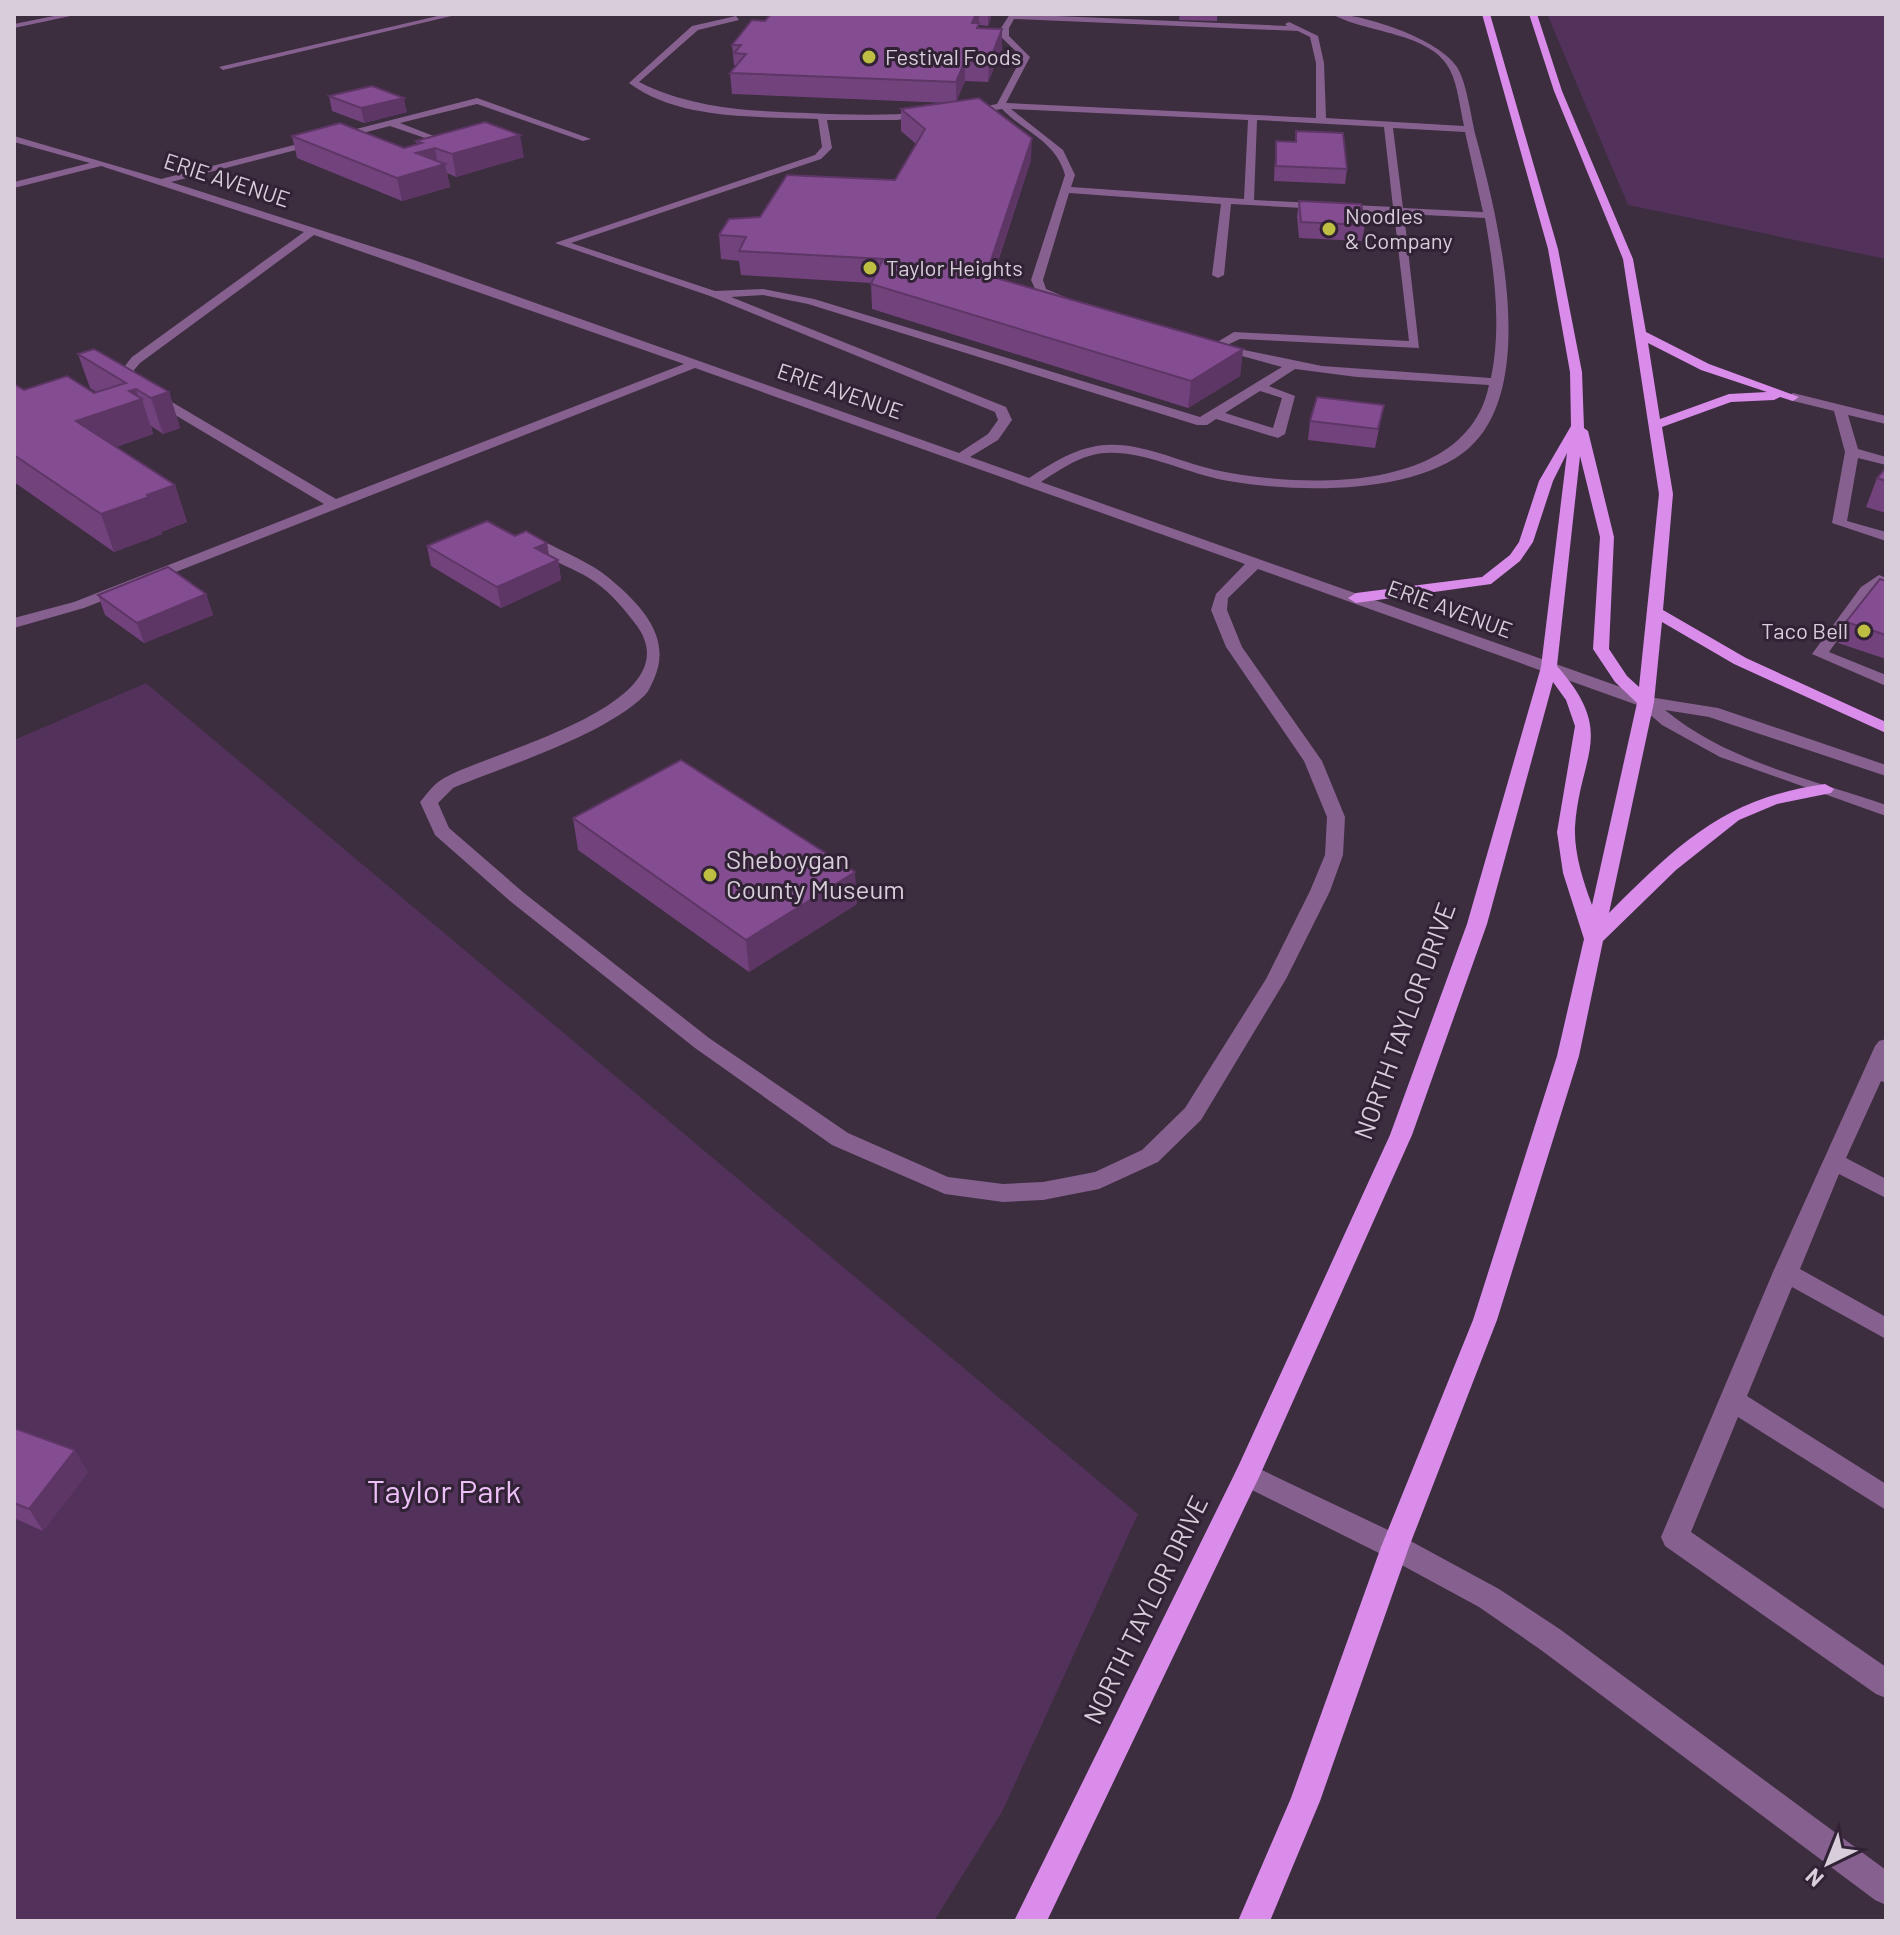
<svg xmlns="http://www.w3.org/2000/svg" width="1900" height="1935" viewBox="0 0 1900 1935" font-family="Barlow,sans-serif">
  <rect width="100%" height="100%" fill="#3c2d3f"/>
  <path fill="#52315a" d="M 1547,14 L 1886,14 L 1886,259 L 1628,205 Z
    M 146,683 L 1138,1514 L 1002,1812 L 934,1921 L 14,1921 L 14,740 Z"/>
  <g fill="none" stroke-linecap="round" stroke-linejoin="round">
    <path fill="#86618f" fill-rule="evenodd" d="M 64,14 L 80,14 L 14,28 L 14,24 Z
      M 446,14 L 460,14 L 223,70 L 219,67 Z
      M 1010,14 L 1287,26 L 1285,24 L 1289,22 L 1318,36 L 1324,63 L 1326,118 L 1464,126 C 1460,109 1458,86 1450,70 C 1432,32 1364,33 1332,14 C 1364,14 1439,39 1457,67 C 1467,83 1471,118 1476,137 C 1498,218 1540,385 1469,448 C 1413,497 1287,493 1218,479 C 1182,471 1143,451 1106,453 C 1082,454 1061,469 1041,482 L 1649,697 L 1718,708 L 1886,765 L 1886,776 L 1709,717 L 1665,710 C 1726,761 1813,780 1886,805 L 1886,816 L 1720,757 L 1662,725 L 1640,706 L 1258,569 L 1228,598 L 1227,610 L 1242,647 L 1322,761 L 1345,817 L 1343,855 L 1330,891 L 1286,979 L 1201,1120 L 1158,1162 L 1099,1189 L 1043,1200 L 1003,1202 L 945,1194 L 832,1145 L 695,1048 L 510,901 L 435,835 L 420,802 C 426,795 433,785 441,780 C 482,753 695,707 637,626 C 625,610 611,593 595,582 C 576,568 549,562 533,545 L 535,542 L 545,542 C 566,553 591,563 609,578 C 640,604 673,637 654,679 C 651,685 649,691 645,695 C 603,736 508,765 453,788 L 438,803 L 449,828 L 524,893 L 709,1038 L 848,1133 L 948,1177 L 1003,1184 L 1043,1182 L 1095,1172 L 1142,1150 L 1185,1108 L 1266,979 L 1310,891 L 1325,855 L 1327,817 L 1304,761 L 1226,647 L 1211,610 L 1216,594 L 1245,564 L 695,368 L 84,608 L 14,628 L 14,618 L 74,602 L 324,504 L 130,388 C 120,374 121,370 132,357 L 304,232 L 101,166 L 14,188 L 14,182 L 90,163 L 14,142 L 14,136 L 161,179 L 477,98 L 591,139 L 583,141 L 477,104 L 400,123 L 457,145 L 457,149 L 390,126 L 171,182 L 414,260 L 959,453 L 988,434 L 998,420 L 995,412 L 710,296 L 555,243 L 815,155 L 822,147 L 818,119 C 758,116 680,121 629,83 L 692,26 L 736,16 L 739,20 L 698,30 L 639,82 C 693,109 749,111 808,113 C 848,115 887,116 926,112 L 931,115 L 897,120 L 827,120 L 832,148 L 821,159 L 571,243 L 715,291 L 763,289 L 814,299 L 1200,417 L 1282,367 L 1209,347 L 1234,332 L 1409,341 L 1394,213 L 1231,204 L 1224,275 L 1218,278 L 1212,275 L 1221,204 L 1069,193 L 1043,280 L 1046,289 L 1072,300 L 1066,303 L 1037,293 L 1031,280 L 1065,175 C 1056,141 1024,132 1002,109 L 966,114 L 961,111 L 997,104 L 1022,57 L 1001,37 L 1001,28 ZM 1014,19 L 1298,31 L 1310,37 L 1316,63 L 1316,118 L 1006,103 L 1030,57 L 1009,36 L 1009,28 ZM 1011,109 L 1248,120 L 1244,199 L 1071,187 L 1075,175 L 1063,150 ZM 1257,120 L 1384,127 L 1393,207 L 1254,200 ZM 1393,128 L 1465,132 L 1483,212 L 1403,208 ZM 1404,214 L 1485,218 C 1494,270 1502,325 1491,378 L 1322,366 L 1225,346 L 1240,339 L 1419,348 ZM 314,235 L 684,364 L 336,499 L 138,382 L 134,370 L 140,363 ZM 763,295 L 808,304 L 1197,425 L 1207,425 L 1216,419 L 1278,438 L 1285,434 L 1295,396 L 1269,386 L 1295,369 L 1357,377 L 1489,385 C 1467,494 1305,488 1220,471 C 1183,464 1145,443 1107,445 C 1078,446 1052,463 1029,478 L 970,457 L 998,440 L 1012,420 L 1006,407 L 731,297 ZM 1260,391 L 1282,398 L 1273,428 L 1225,413 Z
      M 1793,393 L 1886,416 L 1886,424 L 1848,415 L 1858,449 L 1886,457 L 1886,465 L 1858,458 L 1847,521 L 1886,532 L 1886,541 L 1832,523 L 1845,452 L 1834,411 L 1789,400 L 1787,397 Z
      M 1879,575 L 1886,578 L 1886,588 L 1881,586 L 1871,593 L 1829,652 L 1886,675 L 1886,686 L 1812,654 L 1861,587 Z
      M 1886,1039 L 1886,1083 L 1881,1081 L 1846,1158 L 1886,1179 L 1886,1198 L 1839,1174 L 1800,1269 L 1886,1317 L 1886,1339 L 1792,1287 L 1747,1396 L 1886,1484 L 1886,1510 L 1738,1417 L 1691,1532 L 1886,1667 L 1886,1698 L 1876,1694 L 1665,1546 L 1661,1537 L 1773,1272 L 1875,1046 L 1879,1041 Z
      M 1247,1463 L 1405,1538 L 1499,1589 L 1561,1630 L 1886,1870 L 1886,1905 L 1875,1900 L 1541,1650 L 1479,1607 L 1385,1556 L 1238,1483 L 1234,1475 L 1238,1467 Z"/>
    <path fill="#d98cea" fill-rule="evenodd" d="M 1482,14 L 1490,14 L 1558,249 L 1582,372 L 1584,428 L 1588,431 L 1614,537 L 1609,649 L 1627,676 L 1639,687 L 1659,494 L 1623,259 L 1554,91 L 1529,14 L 1537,14 L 1562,91 L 1633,259 L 1646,332 L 1709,364 L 1799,397 L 1793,401 L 1780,397 L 1774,400 L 1731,402 L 1662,427 L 1673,494 L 1663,610 L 1746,658 L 1886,722 L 1886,733 L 1734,664 L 1662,622 L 1654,702 L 1609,913 C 1678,844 1725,798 1825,784 L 1834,789 L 1831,793 L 1777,804 L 1739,820 L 1676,870 L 1603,941 L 1579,1056 L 1497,1320 L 1409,1547 L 1320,1801 L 1270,1921 L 1238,1921 L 1291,1798 L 1381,1547 L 1473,1320 L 1557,1056 L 1584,939 L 1563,873 L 1557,832 L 1575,726 L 1566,700 L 1553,682 L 1487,924 L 1412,1135 L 1260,1475 L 1047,1921 L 1014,1921 L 1237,1469 L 1390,1135 L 1467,924 L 1541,667 L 1567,453 L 1553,481 L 1533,542 L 1520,561 L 1491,584 L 1356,603 L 1348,598 L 1356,593 L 1482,577 L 1510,555 L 1519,542 L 1539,481 L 1571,426 L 1570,372 L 1548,249 ZM 1648,343 L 1701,370 L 1767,392 L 1729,394 L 1660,419 ZM 1580,456 L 1600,537 L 1593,649 L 1615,682 L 1637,703 L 1592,905 C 1583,881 1574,853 1575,827 C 1580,753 1617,734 1557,666 Z"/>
  </g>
  <path fill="#72427d" d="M 771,14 L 991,14 L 991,18 L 988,26 L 979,25 L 979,28 L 1002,49 L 988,82 L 965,81 L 956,102 L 1031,160 L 993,277 L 1243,349 L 1240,376 L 1188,408 L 872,309 L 871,283 L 741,275 L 739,261 L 721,259 L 719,235 L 760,217 L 895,180 L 916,144 L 901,131 L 901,109 L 948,103 L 732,94 L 730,73 L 735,67 L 735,65 L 734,65 L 732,45 L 765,21 Z
    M 1180,14 L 1217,14 L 1217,21 L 1179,20 Z
    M 329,96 L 407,112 L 364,123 L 332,111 Z
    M 1296,131 L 1347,169 L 1345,184 L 1274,181 L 1275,156 L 1276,141 L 1295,142 Z
    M 292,136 L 404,148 L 417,145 L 416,141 L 524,157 L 456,177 L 447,173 L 450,187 L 402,201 L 297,158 Z
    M 1299,201 L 1365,225 L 1362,241 L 1299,238 L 1297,217 Z
    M 78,354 L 169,392 L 180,428 L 163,434 L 151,426 L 153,434 L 116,447 L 175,485 L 187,522 L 161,532 L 162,534 L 114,552 L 14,482 L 14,384 L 24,390 L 96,392 L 90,388 Z
    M 1384,405 L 1375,448 L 1308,440 L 1310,421 Z
    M 1886,468 L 1886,513 L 1866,507 L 1877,478 Z
    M 515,536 L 547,543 L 549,555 L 558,560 L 561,580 L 501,608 L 431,566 L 427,546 Z
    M 1886,581 L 1886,659 L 1838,643 L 1846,622 Z
    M 206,594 L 213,615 L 144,643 L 105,615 L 98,595 Z
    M 573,818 L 857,904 L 749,972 L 578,850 Z
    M 14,1428 L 88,1472 L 43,1531 L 14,1518 Z"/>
  <path fill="#5d3666" d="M 976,14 L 979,14 L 979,43 L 972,23 Z
    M 988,14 L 991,14 L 991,18 L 988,26 Z
    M 1002,29 L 1002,49 L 988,82 L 989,62 Z
    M 965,61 L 965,81 L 956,103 L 956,82 Z
    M 404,98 L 407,112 L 364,123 L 361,108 Z
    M 520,135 L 524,157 L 456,177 L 452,154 Z
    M 1032,138 L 1031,160 L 985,300 L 986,275 Z
    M 435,148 L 438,166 L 445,164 L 450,187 L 402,201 L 397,178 L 416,153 Z
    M 1243,349 L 1240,376 L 1188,408 L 1191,381 Z
    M 136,389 L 139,400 L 142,399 L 153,434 L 88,457 L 76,421 L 129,391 Z
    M 169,392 L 180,428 L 163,434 L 151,398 Z
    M 175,485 L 187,522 L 161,532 L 162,534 L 114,552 L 101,514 Z
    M 547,543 L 550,563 L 535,548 Z
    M 558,560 L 561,580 L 501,608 L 497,587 Z
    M 206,594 L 213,615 L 144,643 L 137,623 Z
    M 855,872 L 857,904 L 749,972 L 746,940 Z
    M 75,1450 L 88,1472 L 43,1531 L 29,1509 Z"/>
  <path fill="#854d91" stroke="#5d3666" stroke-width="2" d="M 771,14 L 976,14 L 972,23 L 979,23 L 977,28 L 1002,29 L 989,62 L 965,61 L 956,82 L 730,73 L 746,54 L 734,53 L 741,45 L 732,45 L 752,20 L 765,21 Z
    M 372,86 L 404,98 L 361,108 L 329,96 Z
    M 979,98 L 1032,138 L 986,275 L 1243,349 L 1191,381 L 871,284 L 883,259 L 739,251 L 746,237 L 719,235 L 729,219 L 760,217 L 787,175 L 895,180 L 925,129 L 901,109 Z
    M 485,122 L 520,135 L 452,154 L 435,148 L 416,153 L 445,164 L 397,178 L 292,136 L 340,123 L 404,148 L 422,143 L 416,141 Z
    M 1296,131 L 1343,133 L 1347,169 L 1276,166 L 1276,141 L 1296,142 Z
    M 1299,201 L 1361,204 L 1365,225 L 1301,222 Z
    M 94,349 L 169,392 L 151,398 L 136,389 L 129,391 L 142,399 L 76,421 L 175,485 L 147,495 L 149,497 L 101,514 L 14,455 L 14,384 L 24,390 L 67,376 L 94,393 L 126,383 L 78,354 Z
    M 1317,397 L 1384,405 L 1378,429 L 1310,421 Z
    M 1886,468 L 1886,481 L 1877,478 Z
    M 487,521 L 515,536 L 526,531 L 547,543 L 535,548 L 558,560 L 497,587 L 427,546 Z
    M 168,567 L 206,594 L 137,623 L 98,595 Z
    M 1880,579 L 1886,581 L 1886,635 L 1846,622 Z
    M 681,760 L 855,872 L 746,940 L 573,818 Z
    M 14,1428 L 75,1450 L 29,1509 L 14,1503 Z"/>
  <g fill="#bebf42" stroke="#312335" stroke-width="3">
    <circle cx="869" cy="57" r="8"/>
    <circle cx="1329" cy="229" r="8"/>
    <circle cx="870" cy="268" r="8"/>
    <circle cx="1864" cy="631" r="8"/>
    <circle cx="710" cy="875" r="8"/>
  </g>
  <g text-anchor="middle" stroke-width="6" stroke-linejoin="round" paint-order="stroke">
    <g font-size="22" fill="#d8ceda" stroke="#312335" text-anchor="start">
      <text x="885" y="65">Festival Foods</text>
      <text x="1345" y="224">Noodles<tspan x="1345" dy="25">&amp; Company</tspan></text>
      <text x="886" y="276">Taylor Heights</text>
      <text x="1848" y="639" text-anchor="end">Taco Bell</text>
    </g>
    <g font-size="22" fill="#d8ceda" stroke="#312335">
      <text transform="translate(227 180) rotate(18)" y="8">ERIE AVENUE</text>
      <text transform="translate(840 391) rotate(19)" y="8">ERIE AVENUE</text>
      <text transform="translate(1450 609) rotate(20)" y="8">ERIE AVENUE</text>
    </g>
    <g font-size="26" fill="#d8ceda" stroke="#312335" text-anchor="start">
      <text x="726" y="869">Sheboygan<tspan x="726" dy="30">County Museum</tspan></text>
    </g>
    <g font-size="26" fill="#d8ceda" stroke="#312335">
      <text transform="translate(1405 1021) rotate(-70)" y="9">NORTH TAYLOR DRIVE</text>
      <text transform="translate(1146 1610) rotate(-64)" y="9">NORTH TAYLOR DRIVE</text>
    </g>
    <g font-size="32" fill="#edbff7" stroke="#312335">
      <text x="444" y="1503">Taylor Park</text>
    </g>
  </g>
  <rect width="1900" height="1935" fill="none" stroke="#d8ceda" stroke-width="32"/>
  <g transform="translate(1828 1863) rotate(223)" stroke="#312335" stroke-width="6" paint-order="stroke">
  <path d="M0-6L14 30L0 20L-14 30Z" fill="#d8ceda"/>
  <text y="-12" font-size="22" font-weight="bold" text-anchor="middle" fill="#d8ceda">N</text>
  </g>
</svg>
